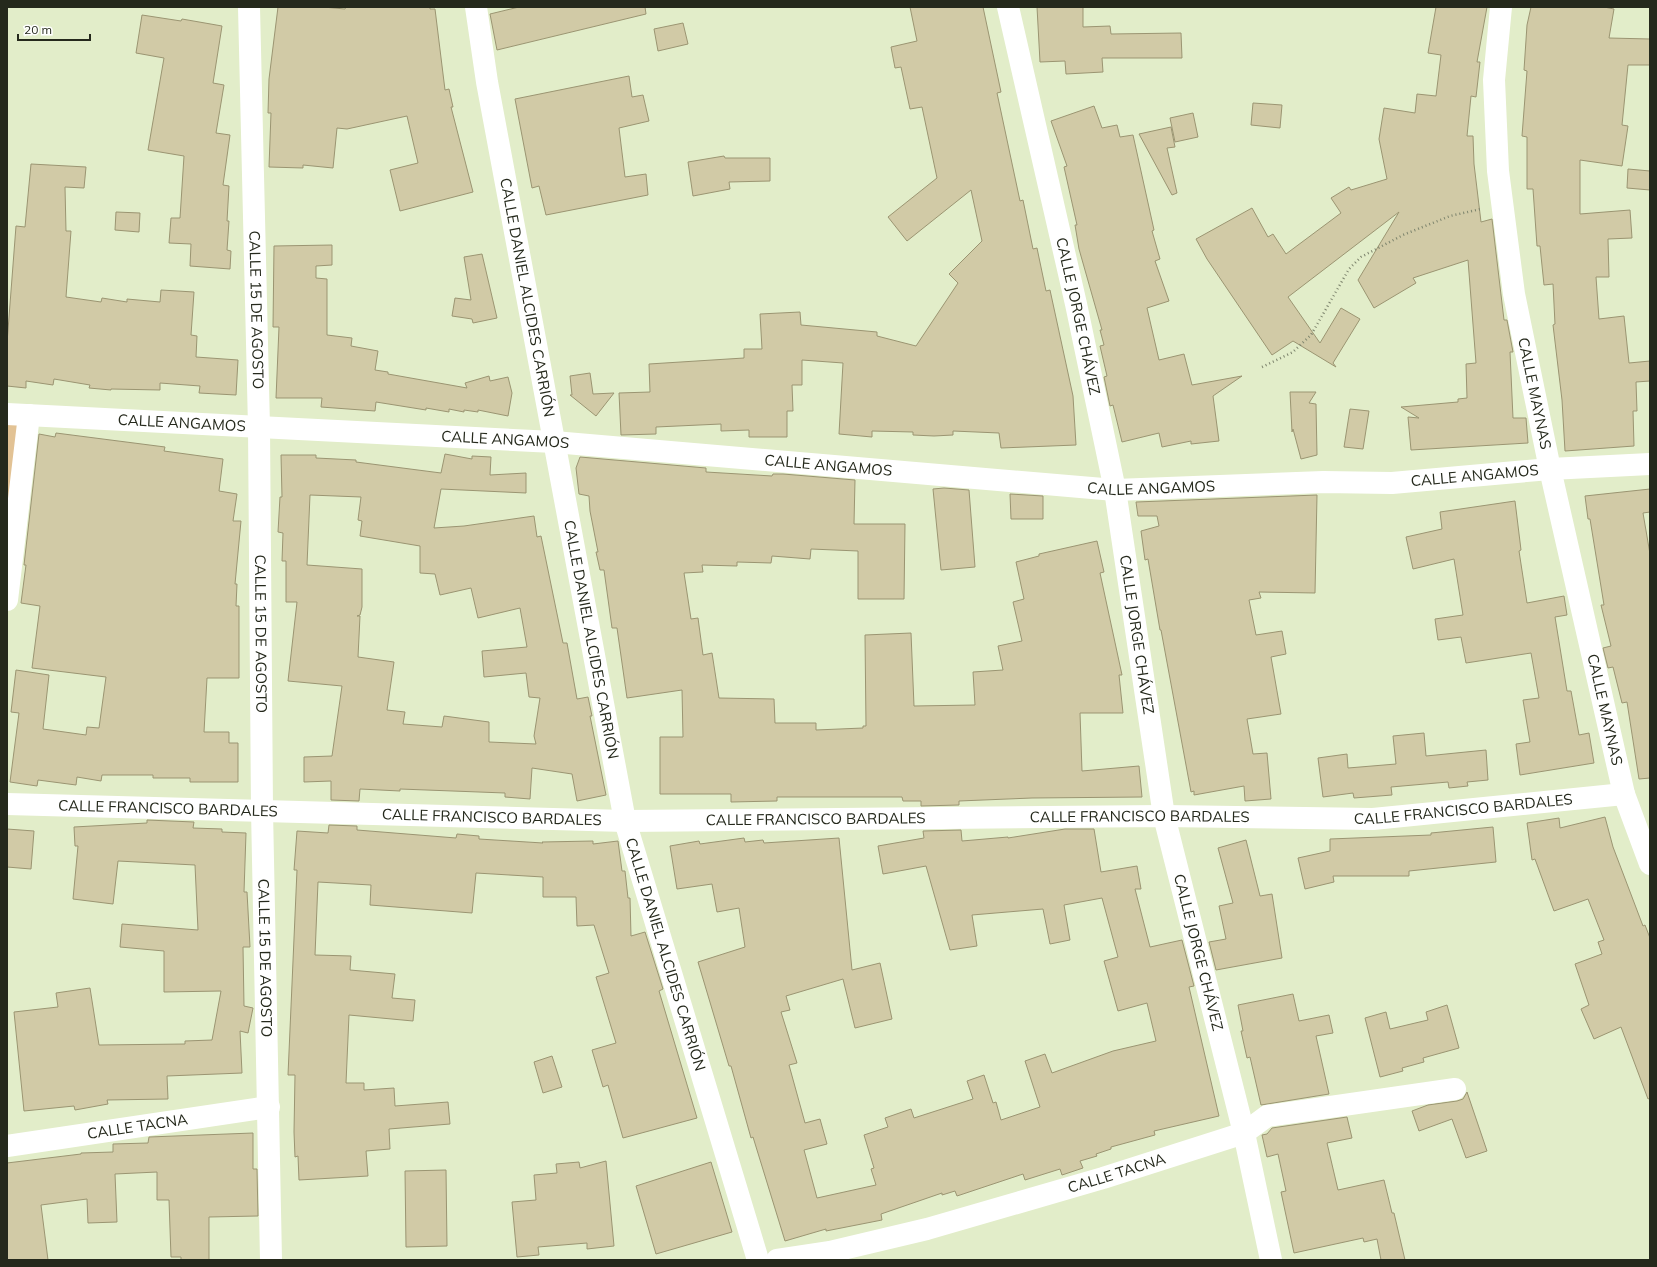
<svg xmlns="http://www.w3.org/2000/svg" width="1657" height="1267" viewBox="0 0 1657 1267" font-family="Mulish,sans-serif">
  <rect width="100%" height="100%" fill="#e2edc9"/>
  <path fill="#e2c294" d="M 7,414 L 29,415 L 7,600 Z"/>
  <path fill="#d1caa6" stroke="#9b9572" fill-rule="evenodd" d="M 278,7 L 323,7 L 345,9 L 346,7 L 430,7 L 430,9 L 435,9 L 445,90 L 449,89 L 453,107 L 451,107 L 473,192 L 400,211 L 390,170 L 418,163 L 407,116 L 347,129 L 337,128 L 333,168 L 303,165 L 303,168 L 269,167 L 271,113 L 268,113 L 269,79 Z
    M 519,7 L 645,7 L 646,14 L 497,50 L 490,14 Z
    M 910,7 L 983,7 L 1001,92 L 997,93 L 1020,201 L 1023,200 L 1033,249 L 1037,248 L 1046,291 L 1050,290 L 1073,396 L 1076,445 L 1001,448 L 999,433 L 953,431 L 953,435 L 934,436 L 913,435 L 913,432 L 872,431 L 872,437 L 839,434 L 843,363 L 802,360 L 802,385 L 792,385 L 793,411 L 787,411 L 787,437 L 749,437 L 749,430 L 721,431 L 721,424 L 656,427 L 656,434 L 621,435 L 619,393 L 650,392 L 649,364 L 744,358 L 744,349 L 762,349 L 760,314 L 800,312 L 801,325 L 877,332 L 877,336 L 916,346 L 958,283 L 949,274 L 982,241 L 971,190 L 907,241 L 888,217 L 937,178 L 922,107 L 910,109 L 901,67 L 895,68 L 891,47 L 917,41 Z
    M 1037,7 L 1083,7 L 1083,27 L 1110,26 L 1111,34 L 1181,33 L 1182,58 L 1102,58 L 1103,72 L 1066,74 L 1065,61 L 1040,62 Z
    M 1436,7 L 1487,7 L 1477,62 L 1480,62 L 1476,97 L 1471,96 L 1467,136 L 1473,136 L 1474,164 L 1481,222 L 1492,219 L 1504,320 L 1507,320 L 1513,352 L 1510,352 L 1513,418 L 1526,418 L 1528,443 L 1411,450 L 1408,417 L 1419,418 L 1401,407 L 1458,402 L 1458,399 L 1467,398 L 1466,364 L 1476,363 L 1468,260 L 1413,278 L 1416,283 L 1374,308 L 1358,280 L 1399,212 L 1288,297 L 1320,343 L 1341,308 L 1360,319 L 1333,363 L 1336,367 L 1293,341 L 1272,355 L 1207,259 L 1196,239 L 1252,208 L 1268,237 L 1273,234 L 1286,254 L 1341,213 L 1331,198 L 1349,187 L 1351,190 L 1387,179 L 1379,139 L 1384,108 L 1415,113 L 1417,94 L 1436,96 L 1441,55 L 1428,53 Z
    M 1531,7 L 1604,7 L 1614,9 L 1609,38 L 1650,39 L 1650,65 L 1628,65 L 1622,125 L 1628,126 L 1622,166 L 1580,160 L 1580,214 L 1630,210 L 1632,238 L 1608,239 L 1609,277 L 1596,277 L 1599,319 L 1624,316 L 1629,363 L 1650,361 L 1650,381 L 1636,382 L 1637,411 L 1633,411 L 1634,446 L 1565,451 L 1562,400 L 1553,325 L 1555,324 L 1553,284 L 1544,285 L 1540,246 L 1537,246 L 1533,189 L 1527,189 L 1527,137 L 1522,136 L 1527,71 L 1524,70 L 1527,25 Z
    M 142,15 L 181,21 L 182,19 L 222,26 L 213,83 L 224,85 L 216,133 L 230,135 L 223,185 L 229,186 L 227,221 L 229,221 L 227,250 L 231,251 L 230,269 L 190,266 L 191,244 L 169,243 L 171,218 L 180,218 L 184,156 L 148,150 L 164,58 L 136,53 Z
    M 683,23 L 688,44 L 658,51 L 654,29 Z
    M 629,76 L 632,97 L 643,95 L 649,121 L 619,128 L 625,177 L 646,174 L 648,195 L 546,215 L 539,186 L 532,188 L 515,99 Z
    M 1253,103 L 1282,105 L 1280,128 L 1251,125 Z
    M 1094,106 L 1102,128 L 1117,125 L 1120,137 L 1133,135 L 1154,230 L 1152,231 L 1160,259 L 1155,261 L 1169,301 L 1147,308 L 1159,360 L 1184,354 L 1192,385 L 1242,376 L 1213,396 L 1219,441 L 1191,444 L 1191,441 L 1162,447 L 1159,433 L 1122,442 L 1113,405 L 1110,406 L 1104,377 L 1107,376 L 1100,346 L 1104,345 L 1100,330 L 1102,330 L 1079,249 L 1075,225 L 1077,225 L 1064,167 L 1067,166 L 1051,121 Z
    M 1193,113 L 1198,137 L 1175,142 L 1170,118 Z
    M 1171,127 L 1175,147 L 1167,148 L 1177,193 L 1172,195 L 1139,134 Z
    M 724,156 L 725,158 L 770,158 L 770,181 L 729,182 L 730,189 L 693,196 L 688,162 Z
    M 31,164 L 86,167 L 84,188 L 65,187 L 66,231 L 71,231 L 66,297 L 101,302 L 102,298 L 127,302 L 127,299 L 160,302 L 161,290 L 194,292 L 191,335 L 197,336 L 196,357 L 238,360 L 236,395 L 199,393 L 200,386 L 160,383 L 160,390 L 111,389 L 111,390 L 89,388 L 90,385 L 54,379 L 53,385 L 26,381 L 26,388 L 7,386 L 7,343 L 16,226 L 25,227 Z
    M 1628,169 L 1650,171 L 1650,190 L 1627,188 Z
    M 116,212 L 140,213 L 139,232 L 115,230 Z
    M 332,245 L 332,265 L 316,266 L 316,278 L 327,279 L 327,335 L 352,338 L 351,346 L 378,351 L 375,370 L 388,372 L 388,374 L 467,388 L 465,383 L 489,376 L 490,381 L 508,377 L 512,393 L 508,416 L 478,410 L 478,412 L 464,410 L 464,412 L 449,409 L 449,412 L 426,408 L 426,410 L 376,402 L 375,411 L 321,407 L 322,398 L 276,398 L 279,327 L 273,327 L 274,246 Z
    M 482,254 L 497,318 L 473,323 L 472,319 L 452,316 L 455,298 L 471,300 L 464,257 Z
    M 590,373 L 593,394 L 614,393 L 596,416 L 570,395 L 572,395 L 570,376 Z
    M 1290,392 L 1316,392 L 1309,403 L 1316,404 L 1317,455 L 1301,459 L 1293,429 L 1292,432 Z
    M 1350,409 L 1369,411 L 1363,449 L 1344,447 Z
    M 56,433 L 165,447 L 164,451 L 223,459 L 219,491 L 237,494 L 233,521 L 241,521 L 235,584 L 237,584 L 236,606 L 239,606 L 239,678 L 207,678 L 204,732 L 229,732 L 229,743 L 238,743 L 238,782 L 190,782 L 190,778 L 153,778 L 153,775 L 102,775 L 101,781 L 77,777 L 76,785 L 38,780 L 37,786 L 10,782 L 19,713 L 11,712 L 16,670 L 49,675 L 43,729 L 86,735 L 87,727 L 99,728 L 106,677 L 32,668 L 40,606 L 21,603 L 26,565 L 24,565 L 39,434 L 55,437 Z
    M 445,454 L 472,459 L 472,456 L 491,457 L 490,475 L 526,473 L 526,493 L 441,489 L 434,528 L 464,526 L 534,516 L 537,537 L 541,536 L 563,643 L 567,643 L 577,699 L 588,697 L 592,716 L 590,716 L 606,795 L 577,801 L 572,774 L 532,768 L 530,799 L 505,797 L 505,793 L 400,789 L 400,791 L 360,789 L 359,801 L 331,800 L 331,781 L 304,782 L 304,757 L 332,756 L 342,686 L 288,681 L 297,602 L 286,602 L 286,561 L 282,561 L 283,533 L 278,532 L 280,497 L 282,497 L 281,455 L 316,455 L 316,458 L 356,460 L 356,462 L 441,473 ZM 310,495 L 361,497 L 358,520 L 362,521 L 360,536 L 420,546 L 420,573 L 435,574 L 440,595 L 471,588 L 478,618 L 520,608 L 527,647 L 482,651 L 484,677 L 526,673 L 529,697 L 540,698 L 534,736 L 536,744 L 489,742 L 489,722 L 444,716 L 442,727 L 403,724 L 405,712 L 387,710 L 394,662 L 358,657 L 360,616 L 357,616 L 360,615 L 362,607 L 362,569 L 307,565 Z
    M 580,457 L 706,468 L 706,472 L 772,476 L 773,474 L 783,474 L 855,480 L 854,524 L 905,524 L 904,599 L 858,599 L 858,551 L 811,549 L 810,559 L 772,556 L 771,563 L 737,562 L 737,566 L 702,565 L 703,572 L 684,573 L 691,619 L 698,618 L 703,655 L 712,653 L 719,698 L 774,699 L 775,723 L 816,723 L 816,730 L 863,728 L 863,726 L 866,726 L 865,635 L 911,633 L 914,706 L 975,705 L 973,672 L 1003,670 L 998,646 L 1022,641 L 1013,602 L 1024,599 L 1016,562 L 1039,556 L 1039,554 L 1097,541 L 1104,572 L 1100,573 L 1122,675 L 1119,675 L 1123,713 L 1080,713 L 1082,771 L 1139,766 L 1142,797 L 1032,798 L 959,801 L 959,805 L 921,806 L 921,801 L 903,801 L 902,797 L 777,797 L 777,801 L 731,802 L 731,794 L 660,794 L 660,737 L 683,737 L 682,690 L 627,698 L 617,628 L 612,628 L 604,570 L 600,570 L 596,552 L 598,552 L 590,511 L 589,496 L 579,494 L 576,468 Z
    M 944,488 L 969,490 L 975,567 L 941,570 L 933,489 Z
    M 1650,489 L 1650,512 L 1643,513 L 1650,554 L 1650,778 L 1639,779 L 1627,702 L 1622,703 L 1613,667 L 1608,668 L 1603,648 L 1611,646 L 1601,605 L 1604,605 L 1590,519 L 1588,519 L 1585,496 Z
    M 1010,494 L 1043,496 L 1043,519 L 1011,519 Z
    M 1317,495 L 1315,593 L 1259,592 L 1261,598 L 1249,600 L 1256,635 L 1282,631 L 1286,654 L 1271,657 L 1281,714 L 1247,719 L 1253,754 L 1267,753 L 1271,799 L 1245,801 L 1244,786 L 1194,795 L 1194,791 L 1191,792 L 1161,630 L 1160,630 L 1148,559 L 1145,560 L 1141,531 L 1159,526 L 1157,516 L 1138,516 L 1136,502 Z
    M 1515,501 L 1521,550 L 1519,551 L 1527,603 L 1564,596 L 1567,615 L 1555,617 L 1567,691 L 1571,691 L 1579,735 L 1589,733 L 1594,763 L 1520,775 L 1516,744 L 1530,742 L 1523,700 L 1539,698 L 1531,653 L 1466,663 L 1461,637 L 1438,640 L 1435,619 L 1463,615 L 1454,559 L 1413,569 L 1406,537 L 1442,529 L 1440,512 Z
    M 1424,733 L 1426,756 L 1486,750 L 1488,780 L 1467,782 L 1468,786 L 1449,788 L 1448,782 L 1391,787 L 1392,795 L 1354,798 L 1353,793 L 1323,797 L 1318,758 L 1347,754 L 1348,768 L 1396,764 L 1393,736 Z
    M 1605,817 L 1613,847 L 1643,926 L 1645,925 L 1650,938 L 1650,1098 L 1648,1099 L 1621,1027 L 1594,1039 L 1581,1009 L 1589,1005 L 1575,964 L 1602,954 L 1598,942 L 1604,940 L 1588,899 L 1554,911 L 1535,859 L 1532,860 L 1527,823 L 1559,818 L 1560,828 Z
    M 147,820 L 194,822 L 193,828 L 222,829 L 222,832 L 246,833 L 244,892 L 247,892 L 250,947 L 243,947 L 244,1006 L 253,1008 L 248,1033 L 240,1031 L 242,1073 L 167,1076 L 168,1099 L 107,1100 L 108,1104 L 75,1110 L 74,1106 L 24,1111 L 14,1012 L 58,1007 L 56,993 L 90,988 L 99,1045 L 185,1044 L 185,1041 L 212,1040 L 221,991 L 164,992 L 164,951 L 120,947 L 122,924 L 198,930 L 195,865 L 118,861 L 113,904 L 73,899 L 78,846 L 75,846 L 74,827 L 147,823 Z
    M 329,825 L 357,826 L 357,830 L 456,838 L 457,834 L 479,836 L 479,839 L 543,843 L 542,842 L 593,841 L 593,844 L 618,841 L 622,871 L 625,871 L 628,898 L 630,898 L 631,936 L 645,932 L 663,989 L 659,991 L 697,1118 L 623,1138 L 608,1085 L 603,1087 L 592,1050 L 616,1043 L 596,977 L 609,973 L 594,925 L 577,926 L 576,897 L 543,897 L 543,877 L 476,873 L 472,913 L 370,905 L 371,885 L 318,882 L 315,955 L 351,956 L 350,970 L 395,974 L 392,998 L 415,1000 L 413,1021 L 349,1015 L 346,1083 L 364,1083 L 364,1090 L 394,1088 L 395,1106 L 448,1102 L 450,1124 L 389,1129 L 390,1149 L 366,1151 L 368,1176 L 299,1180 L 298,1156 L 295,1157 L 294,1132 L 295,1075 L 288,1075 L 297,870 L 294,870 L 297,831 L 328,833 Z
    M 1493,827 L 1496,862 L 1409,871 L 1409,876 L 1333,876 L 1334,882 L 1305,889 L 1298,858 L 1330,851 L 1330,839 L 1431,835 L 1431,833 Z
    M 7,829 L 34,831 L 31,869 L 7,867 Z
    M 1065,829 L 1094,829 L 1101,872 L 1137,866 L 1141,889 L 1135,889 L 1150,947 L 1182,940 L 1194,986 L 1189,987 L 1219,1116 L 1154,1131 L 1155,1135 L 1111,1147 L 1111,1149 L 1096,1154 L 1097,1156 L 1080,1161 L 1083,1168 L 1062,1175 L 1060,1169 L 1025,1180 L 1023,1174 L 957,1196 L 955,1191 L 942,1195 L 942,1193 L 881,1214 L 882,1220 L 826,1231 L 826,1229 L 785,1241 L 753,1137 L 751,1138 L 731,1066 L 729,1066 L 698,962 L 745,947 L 739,908 L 717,912 L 712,884 L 677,889 L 670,846 L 699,841 L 700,844 L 744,838 L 745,842 L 763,840 L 764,843 L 839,838 L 852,970 L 880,963 L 892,1019 L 855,1028 L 843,979 L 786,996 L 790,1010 L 781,1012 L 797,1063 L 789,1065 L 805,1123 L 820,1119 L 827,1144 L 804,1150 L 817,1198 L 876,1185 L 871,1169 L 874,1168 L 864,1135 L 888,1127 L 885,1118 L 911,1109 L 914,1118 L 973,1099 L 967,1081 L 984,1075 L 993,1103 L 996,1102 L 1001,1120 L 1040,1107 L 1025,1061 L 1045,1054 L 1052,1073 L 1113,1051 L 1156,1041 L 1147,1003 L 1118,1011 L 1104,961 L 1118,957 L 1102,898 L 1064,905 L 1070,940 L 1050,944 L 1043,909 L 972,915 L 977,946 L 950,950 L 926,866 L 883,874 L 878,846 L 924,838 L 923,831 L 961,830 L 962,841 L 1008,837 L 1008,838 Z
    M 1246,840 L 1260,896 L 1272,894 L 1282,958 L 1216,970 L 1209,942 L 1226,939 L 1219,906 L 1233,903 L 1218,848 Z
    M 1293,994 L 1299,1021 L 1329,1015 L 1333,1033 L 1316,1036 L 1329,1094 L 1261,1105 L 1250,1057 L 1247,1058 L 1241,1031 L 1243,1031 L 1238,1005 Z
    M 1447,1005 L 1459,1048 L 1423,1058 L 1424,1062 L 1402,1068 L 1403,1071 L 1380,1077 L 1365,1018 L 1386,1012 L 1390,1029 L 1428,1020 L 1426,1012 Z
    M 552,1056 L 562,1087 L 543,1093 L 534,1062 Z
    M 1467,1092 L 1487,1151 L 1466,1158 L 1452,1119 L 1419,1131 L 1412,1111 L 1428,1105 L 1457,1101 L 1463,1099 Z
    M 1347,1117 L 1352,1138 L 1327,1143 L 1338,1190 L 1384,1180 L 1392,1213 L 1394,1213 L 1405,1260 L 1381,1260 L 1377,1239 L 1364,1242 L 1363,1238 L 1294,1253 L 1281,1192 L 1286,1191 L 1278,1154 L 1267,1157 L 1262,1135 L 1267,1134 L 1272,1128 Z
    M 253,1133 L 253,1169 L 257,1169 L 258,1216 L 209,1217 L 209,1260 L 181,1260 L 181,1257 L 171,1257 L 169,1200 L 157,1200 L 157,1172 L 115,1174 L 117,1222 L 88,1223 L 87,1199 L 41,1205 L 48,1260 L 7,1260 L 7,1163 L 81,1154 L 81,1153 L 113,1152 L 113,1144 L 148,1143 L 149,1137 Z
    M 606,1161 L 614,1246 L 587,1249 L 587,1243 L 538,1247 L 539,1255 L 517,1257 L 512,1202 L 536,1200 L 534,1175 L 557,1173 L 556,1164 L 579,1162 L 580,1168 Z
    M 711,1162 L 732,1232 L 656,1254 L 636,1186 Z
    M 446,1170 L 447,1246 L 406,1247 L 405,1171 Z"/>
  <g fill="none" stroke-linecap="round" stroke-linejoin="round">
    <path stroke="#7d846d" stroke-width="2.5" stroke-dasharray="1 3" stroke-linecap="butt" d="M 1262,367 L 1293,352 L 1311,335 L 1349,269 L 1361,257 L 1403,235 L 1450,216 L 1481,209"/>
    <g stroke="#fff" stroke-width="22">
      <path id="s1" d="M 476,7 L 487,82 L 625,821 L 758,1260"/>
      <path id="s2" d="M 1008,7 L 1076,304 L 1115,490 L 1164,816 L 1244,1133 L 1271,1260"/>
      <path id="s3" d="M 1501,7 L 1494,80 L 1498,171 L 1514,294 L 1550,469 L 1624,794 L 1650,864"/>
      <path id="s4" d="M 7,414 L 554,442 L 1115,490 L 1323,482 L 1392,483 L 1550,469 L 1650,464"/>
      <path d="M 7,600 L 29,415"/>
      <path id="s5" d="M 7,804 L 625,821 L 1164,816 L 1373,819 L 1624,794"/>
      <path id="s6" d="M 7,1146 L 269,1107"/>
      <path id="s7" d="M 777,1260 L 830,1252 L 927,1229 L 1103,1178 L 1244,1133 L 1267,1116 L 1455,1089"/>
    </g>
    <path stroke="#fff" stroke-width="22" id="s8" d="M 249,7 L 259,427 L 262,810 L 271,1260"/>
  </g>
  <g text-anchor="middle" stroke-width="3" stroke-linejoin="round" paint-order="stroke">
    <g font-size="15" fill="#25291c" stroke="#fff">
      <text dy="5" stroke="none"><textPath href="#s1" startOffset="295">CALLE DANIEL ALCIDES CARRIÓN</textPath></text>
      <text dy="5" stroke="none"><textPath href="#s8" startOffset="303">CALLE 15 DE AGOSTO</textPath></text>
      <text dy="5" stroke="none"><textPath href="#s2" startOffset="317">CALLE JORGE CHÁVEZ</textPath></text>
      <text dy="5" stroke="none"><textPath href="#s3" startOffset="390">CALLE MAYNAS</textPath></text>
      <text dy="5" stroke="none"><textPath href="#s4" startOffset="175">CALLE ANGAMOS</textPath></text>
      <text dy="5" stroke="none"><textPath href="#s4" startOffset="499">CALLE ANGAMOS</textPath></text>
      <text dy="5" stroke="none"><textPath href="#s4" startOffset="823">CALLE ANGAMOS</textPath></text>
      <text dy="5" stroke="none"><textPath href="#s4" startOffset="1471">CALLE ANGAMOS</textPath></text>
      <text dy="5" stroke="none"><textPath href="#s4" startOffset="1147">CALLE ANGAMOS</textPath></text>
      <text dy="5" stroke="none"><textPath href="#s8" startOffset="627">CALLE 15 DE AGOSTO</textPath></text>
      <text dy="5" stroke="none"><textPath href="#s2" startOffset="641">CALLE JORGE CHÁVEZ</textPath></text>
      <text dy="5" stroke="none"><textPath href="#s1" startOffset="643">CALLE DANIEL ALCIDES CARRIÓN</textPath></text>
      <text dy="5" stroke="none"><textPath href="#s3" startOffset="714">CALLE MAYNAS</textPath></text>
      <text dy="5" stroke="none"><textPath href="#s5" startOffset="161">CALLE FRANCISCO BARDALES</textPath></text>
      <text dy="5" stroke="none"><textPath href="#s5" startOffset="1457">CALLE FRANCISCO BARDALES</textPath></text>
      <text dy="5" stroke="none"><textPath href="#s5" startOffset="485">CALLE FRANCISCO BARDALES</textPath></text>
      <text dy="5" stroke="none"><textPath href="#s5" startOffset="1133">CALLE FRANCISCO BARDALES</textPath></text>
      <text dy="5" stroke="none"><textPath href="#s5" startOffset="809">CALLE FRANCISCO BARDALES</textPath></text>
      <text dy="5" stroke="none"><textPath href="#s2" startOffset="965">CALLE JORGE CHÁVEZ</textPath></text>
      <text dy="5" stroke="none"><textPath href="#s1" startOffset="967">CALLE DANIEL ALCIDES CARRIÓN</textPath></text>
      <text dy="5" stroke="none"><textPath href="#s8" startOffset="951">CALLE 15 DE AGOSTO</textPath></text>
      <text dy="5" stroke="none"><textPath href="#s6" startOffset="132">CALLE TACNA</textPath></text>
      <text dy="5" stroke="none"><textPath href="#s7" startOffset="351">CALLE TACNA</textPath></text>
    </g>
  </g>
  <rect width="1657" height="1267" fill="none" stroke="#25291c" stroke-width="16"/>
  <path d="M18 34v6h72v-6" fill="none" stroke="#25291c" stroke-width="2"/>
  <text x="24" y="34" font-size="12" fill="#25291c" stroke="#ffffff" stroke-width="3" paint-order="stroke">20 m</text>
</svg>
